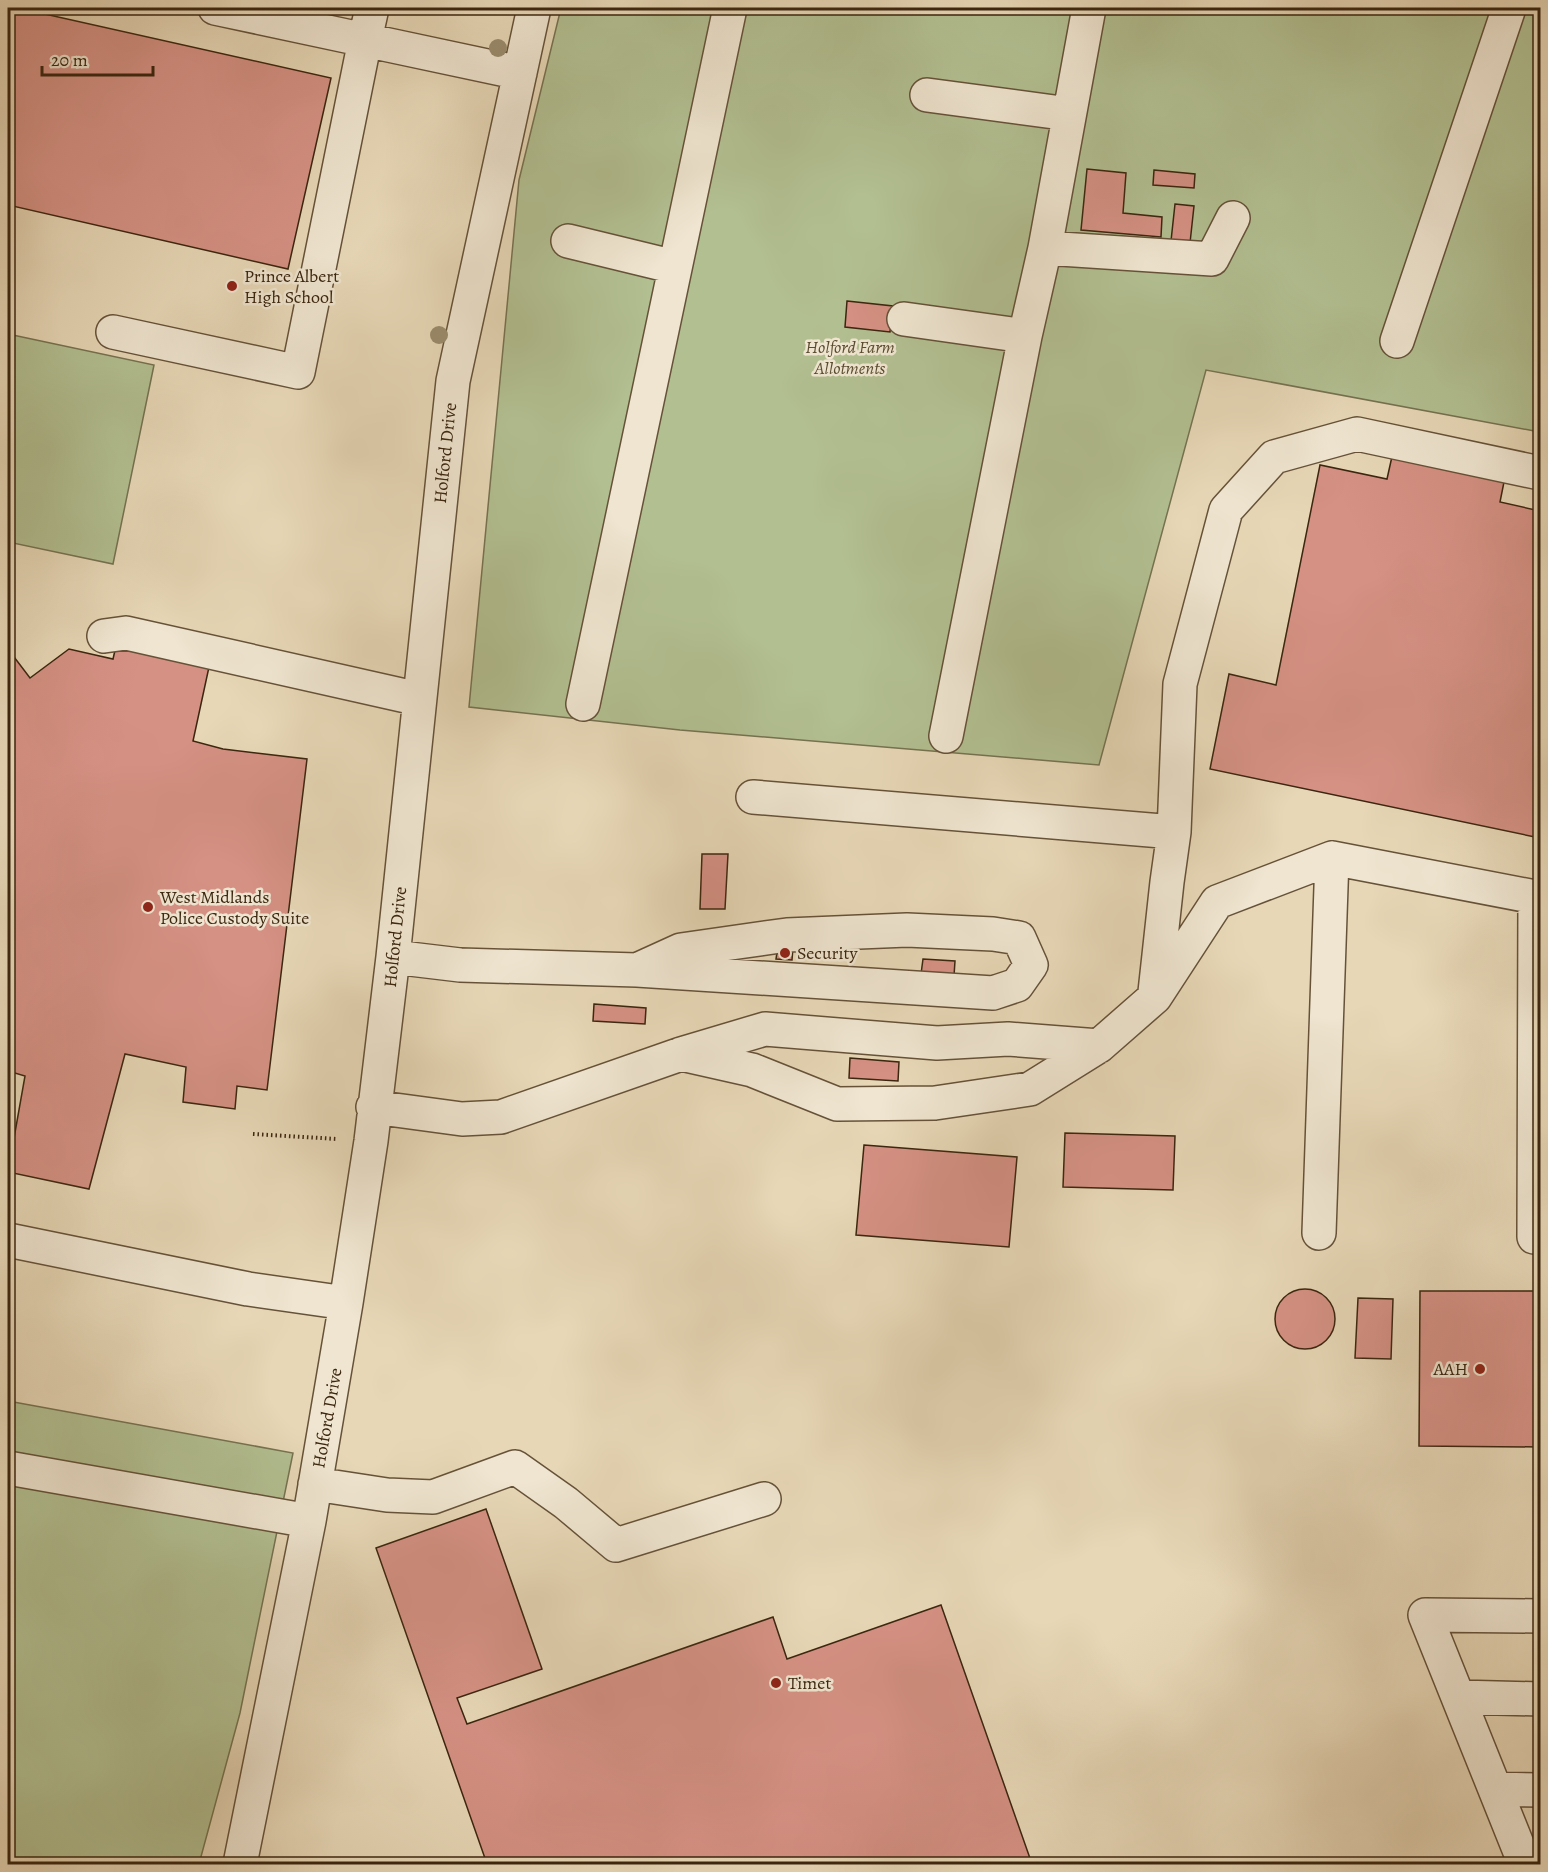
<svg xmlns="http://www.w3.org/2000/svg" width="1548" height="1872" viewBox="0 0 1548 1872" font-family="Alegreya,serif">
  <rect width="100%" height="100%" fill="#e7d7b6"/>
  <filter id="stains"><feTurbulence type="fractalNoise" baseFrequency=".00333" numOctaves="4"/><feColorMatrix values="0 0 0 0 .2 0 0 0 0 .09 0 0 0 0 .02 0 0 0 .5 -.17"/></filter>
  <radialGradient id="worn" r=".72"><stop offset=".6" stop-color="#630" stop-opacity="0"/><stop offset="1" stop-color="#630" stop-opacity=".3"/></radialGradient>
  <path fill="#b2bf91" stroke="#767250" stroke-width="1.5" d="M 561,8 L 1540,8 L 1540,432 L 1206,370 L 1099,765 L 680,730 L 469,707 L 519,180 Z
    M 8,334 L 154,365 L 113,564 L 8,542 Z
    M 8,1401 L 293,1453 L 240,1713 L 199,1864 L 8,1864 Z"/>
  <path fill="#d59184" stroke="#3b260f" stroke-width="1.5" d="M 8,8 L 18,8 L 331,78 L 288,269 L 8,205 Z
    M 1087,169 L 1126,173 L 1123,213 L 1162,217 L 1161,237 L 1081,230 Z
    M 1154,170 L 1195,174 L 1194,188 L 1153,185 Z
    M 1175,204 L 1194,206 L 1190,243 L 1171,241 Z
    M 847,301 L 893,306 L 890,332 L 845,327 Z
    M 1393,452 L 1505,477 L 1500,502 L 1540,511 L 1540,838 L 1210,769 L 1229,674 L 1276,685 L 1320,465 L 1387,479 Z
    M 116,646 L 209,667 L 193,741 L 223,749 L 307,759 L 267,1090 L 237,1086 L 235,1109 L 183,1102 L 186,1067 L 125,1054 L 89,1189 L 8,1172 L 25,1076 L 8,1071 L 8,649 L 30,678 L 69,649 L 113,659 Z
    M 702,854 L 728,854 L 725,909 L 700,909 Z
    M 778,946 L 793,947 L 792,960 L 776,959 Z
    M 923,959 L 955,961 L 954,976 L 921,974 Z
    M 594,1004 L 646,1008 L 645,1024 L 593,1021 Z
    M 850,1058 L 899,1062 L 898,1081 L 849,1078 Z
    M 1065,1133 L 1175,1136 L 1173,1190 L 1063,1187 Z
    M 864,1145 L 1017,1157 L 1009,1247 L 856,1235 Z
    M1275 1319a30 30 0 1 1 60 0a30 30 0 1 1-60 0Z
    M 1420,1291 L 1540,1291 L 1540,1447 L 1419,1446 Z
    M 1358,1298 L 1393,1299 L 1391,1359 L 1355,1358 Z
    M 486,1509 L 542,1669 L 457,1698 L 467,1724 L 773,1617 L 787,1659 L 941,1605 L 1032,1864 L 487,1864 L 376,1548 Z"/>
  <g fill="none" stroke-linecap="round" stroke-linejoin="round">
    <defs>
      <path id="minor" d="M 215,8 L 365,40 L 372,8
        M 927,95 L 1069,114
        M 568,241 L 675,267
        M 1045,248 L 1212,259 L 1233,218
        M 904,319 L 1025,336
        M 113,332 L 298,372 L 365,40 L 520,73
        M 1397,341 L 1509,8
        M 104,636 L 126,633 L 419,699
        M 583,704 L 730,8
        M 946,736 L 1025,336 L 1045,248 L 1089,8
        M 753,797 L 1174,832
        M 393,957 L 460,965 L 637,970 L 993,993 L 1017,985 L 1031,965 L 1019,938 L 993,934 L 907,930 L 787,935 L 681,950 L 637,970
        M 1155,992 L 1167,882 L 1174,832 L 1180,684 L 1226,510 L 1274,457 L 1357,434 L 1540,473
        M 681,1054 L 752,1070 L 837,1104 L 935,1103 L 1030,1089 L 1099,1046 L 1155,997 L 1217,902 L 1332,858 L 1540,898
        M 373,1107 L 462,1119 L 501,1117 L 681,1054 L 765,1029 L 937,1043 L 1008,1039 L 1099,1046
        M 1319,1233 L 1332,858
        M 1534,1237 L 1535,897
        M 8,1240 L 248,1289 L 346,1303
        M 8,1468 L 309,1521
        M 315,1484 L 387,1495 L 433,1497 L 515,1467 L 566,1503 L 616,1545 L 764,1499
        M 1458,1697 L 1540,1699
        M 1495,1789 L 1540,1790
        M 240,1864 L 309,1521 L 346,1303 L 371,1141 L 393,957 L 453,381 L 534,8
        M 1525,1864 L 1425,1615 L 1540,1616"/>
    </defs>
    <use href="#minor" stroke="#665239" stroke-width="36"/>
    <path stroke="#3b260f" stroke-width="4" stroke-dasharray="1.5 3" stroke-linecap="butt" d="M 253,1134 L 337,1139"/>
    <use href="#minor" stroke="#efe5d0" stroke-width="33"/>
  </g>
  <g fill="#998b6c">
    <circle cx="498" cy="48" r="9"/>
    <circle cx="439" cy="335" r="9"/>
  </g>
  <g fill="#8f2418" stroke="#efe5d0" stroke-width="2">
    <circle cx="232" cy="286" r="6"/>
    <circle cx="148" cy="907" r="6"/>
    <circle cx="785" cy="953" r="6"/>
    <circle cx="1480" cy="1369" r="6"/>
    <circle cx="776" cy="1683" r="6"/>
  </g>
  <g text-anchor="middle" stroke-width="5" stroke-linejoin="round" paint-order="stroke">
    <g font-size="18" fill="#3b260f" stroke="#efe5d0" text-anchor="start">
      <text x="244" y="282">Prince Albert<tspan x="244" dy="21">High School</tspan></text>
      <text x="160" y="903">West Midlands<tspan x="160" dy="21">Police Custody Suite</tspan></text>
      <text x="797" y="959">Security</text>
      <text x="1468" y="1375" text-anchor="end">AAH</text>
      <text x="788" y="1689">Timet</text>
    </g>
    <g font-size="18" font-style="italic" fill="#594c30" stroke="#efe5d0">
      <text x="850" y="353">Holford Farm<tspan x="850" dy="21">Allotments</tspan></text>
    </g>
    <g font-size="18" fill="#3b260f" stroke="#efe5d0">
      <text transform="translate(445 453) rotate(-84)" y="6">Holford Drive</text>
      <text transform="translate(395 937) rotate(-84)" y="6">Holford Drive</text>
      <text transform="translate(327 1418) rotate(-80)" y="6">Holford Drive</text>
    </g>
  </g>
  <rect width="1548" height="1872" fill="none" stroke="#e7d7b6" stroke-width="30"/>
  <rect x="9" y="9" width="1530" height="1854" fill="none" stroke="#3b260f" stroke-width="3"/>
  <rect x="15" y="15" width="1518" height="1842" fill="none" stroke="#3b260f" stroke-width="1.5"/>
  <path d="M42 66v9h111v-9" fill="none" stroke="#3b260f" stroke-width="3"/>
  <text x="51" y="66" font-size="18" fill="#3b260f" stroke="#efe5d0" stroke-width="4.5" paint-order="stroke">20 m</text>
  <rect width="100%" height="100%" filter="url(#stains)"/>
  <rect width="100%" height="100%" fill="url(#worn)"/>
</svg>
